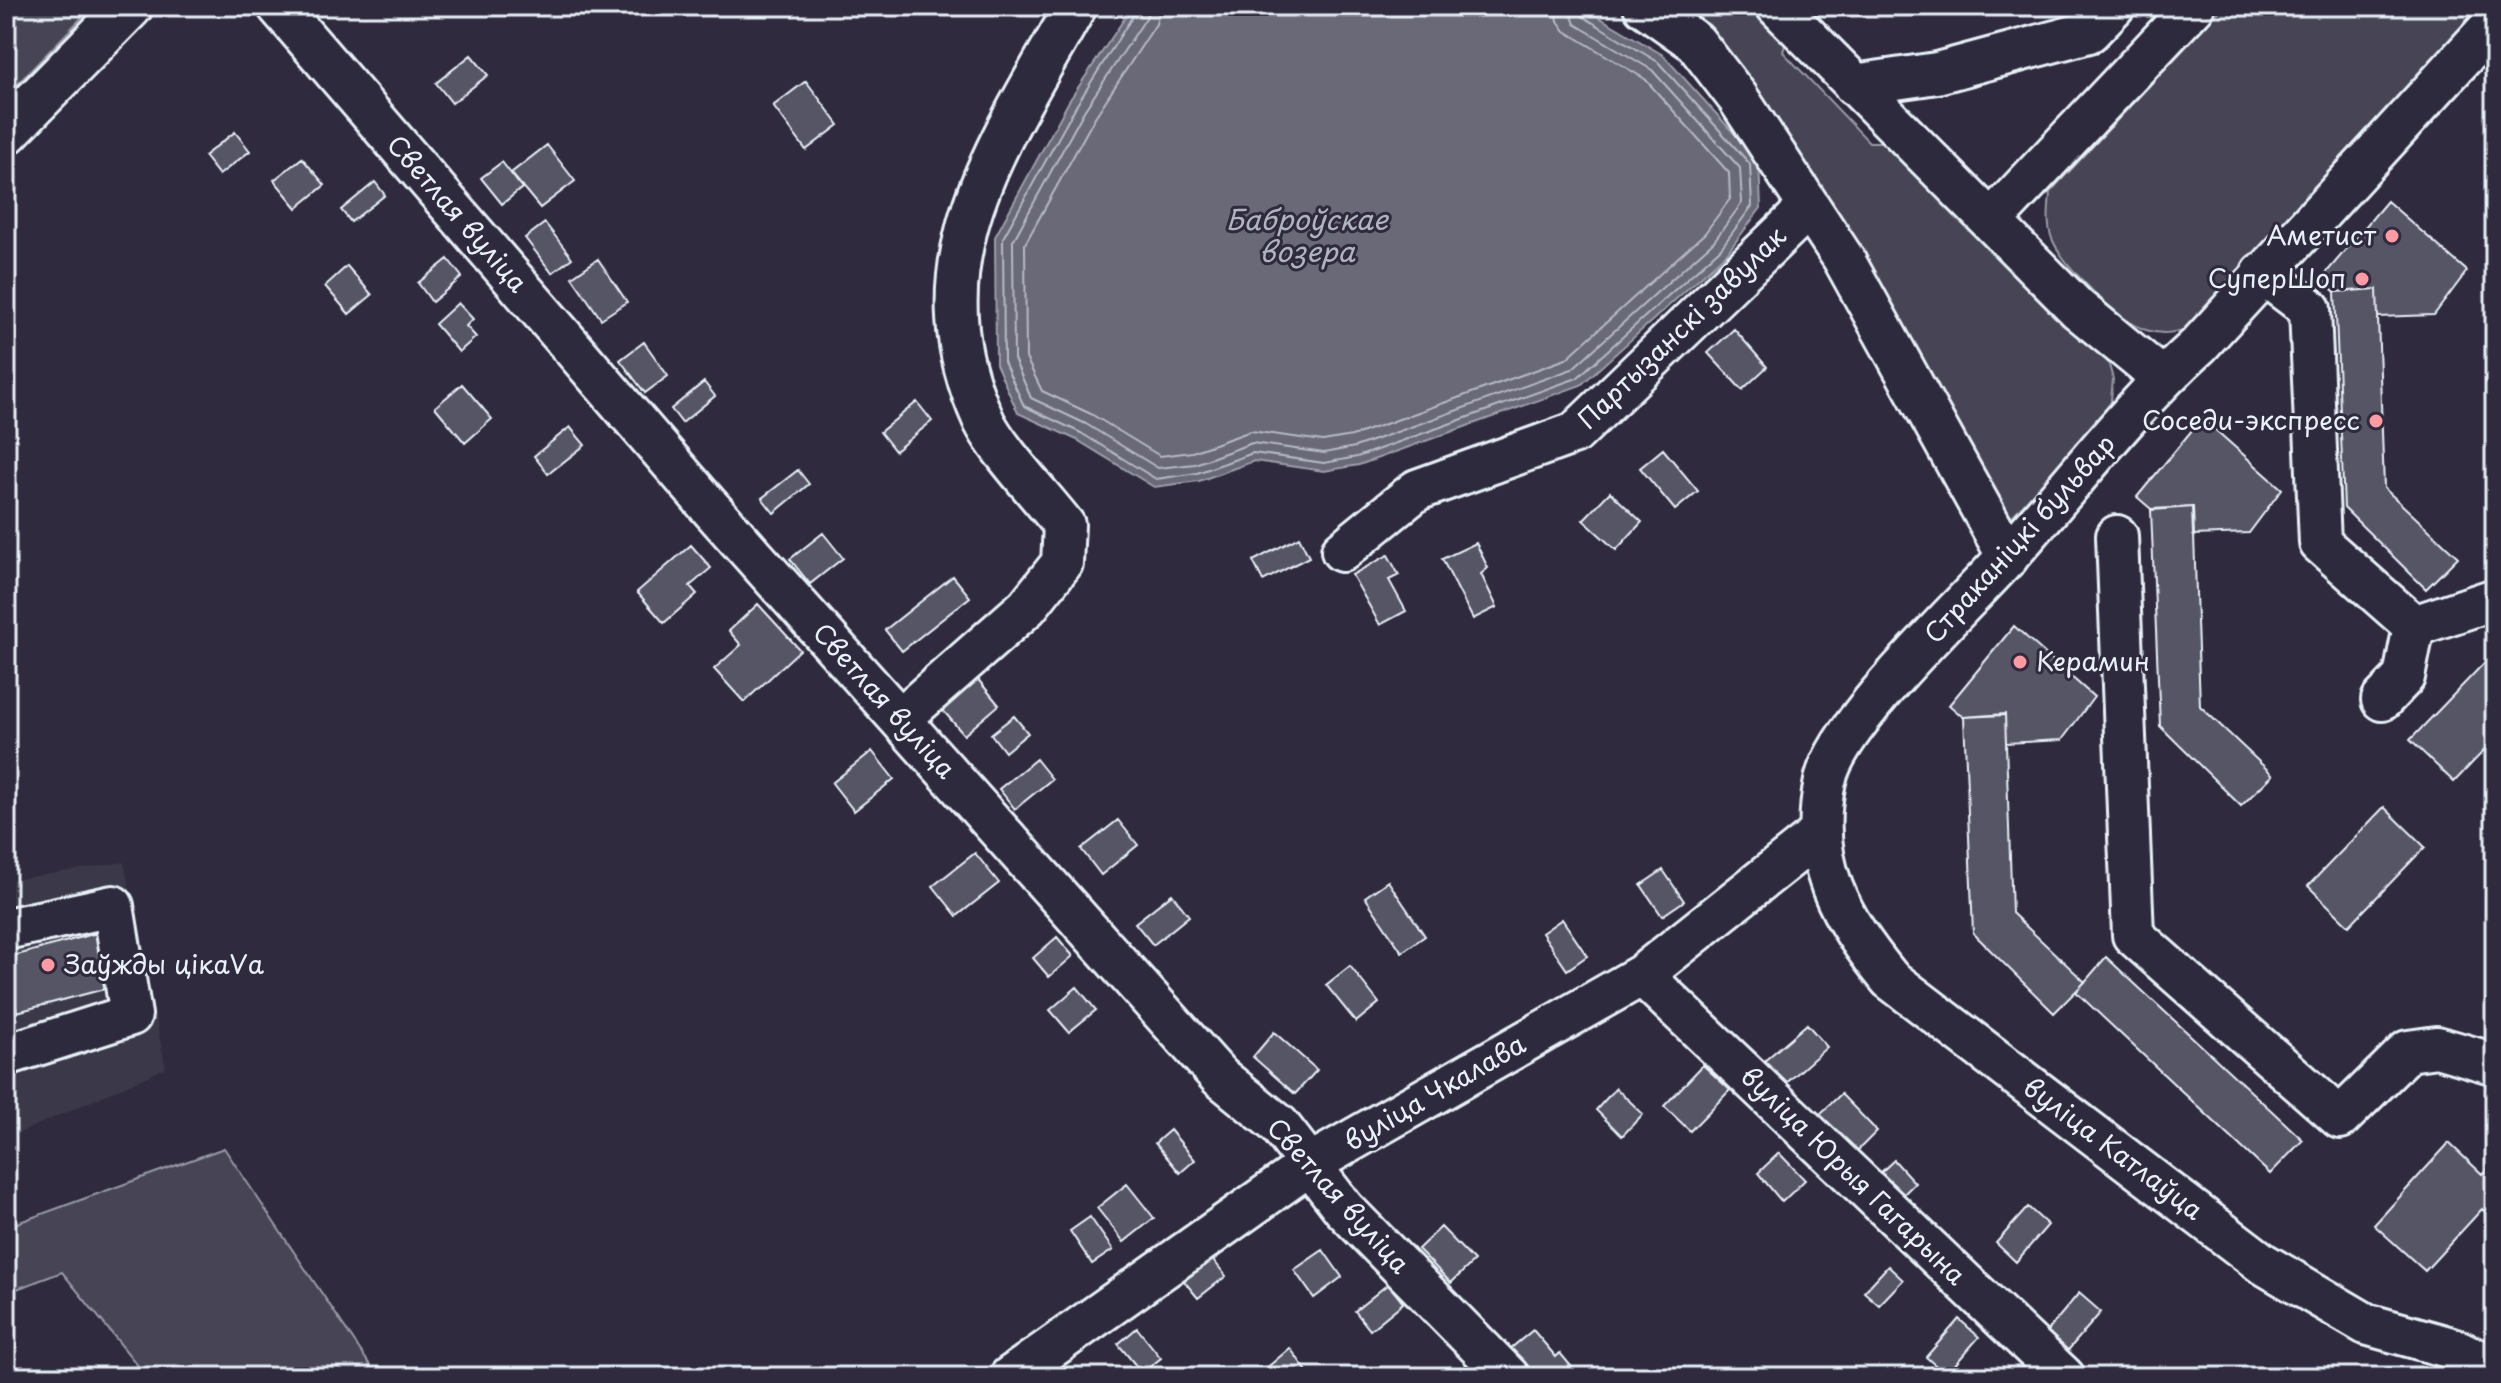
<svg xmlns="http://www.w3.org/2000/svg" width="2501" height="1383" viewBox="0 0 2501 1383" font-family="'Playpen Sans',sans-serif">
  <rect width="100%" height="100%" fill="#2f2a3d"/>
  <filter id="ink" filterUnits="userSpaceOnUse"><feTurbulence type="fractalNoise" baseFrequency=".0125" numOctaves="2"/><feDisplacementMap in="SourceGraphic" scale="16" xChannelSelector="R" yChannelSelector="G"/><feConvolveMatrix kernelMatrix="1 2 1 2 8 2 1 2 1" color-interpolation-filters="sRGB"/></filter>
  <g filter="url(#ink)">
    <path fill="#3b3749" d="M 124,862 L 166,1068 L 6,1139 L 6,881 Z"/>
    <path fill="#464455" stroke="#979aa6" stroke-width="2" d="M 6,6 L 93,6 L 6,96 Z
      M 1665,6 L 1760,6 L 1788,35 L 1783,52 L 1869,142 L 1887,142 L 2105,351 L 2113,379 L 2110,410 L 2005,524 Z
      M 2224,6 L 2481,6 L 2188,329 C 2172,333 2161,335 2146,330 C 2119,321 2065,267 2053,241 C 2046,226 2049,209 2050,192 Z
      M 224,1148 L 378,1377 L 147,1377 L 62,1272 L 6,1293 L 6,1227 Z"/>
    <path fill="#696978" stroke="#9c9fab" stroke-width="2" d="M 1133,6 L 1580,6 L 1663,55 L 1759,161 L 1761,208 L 1727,253 L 1581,385 L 1359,465 L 1324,471 L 1254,461 L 1199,481 L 1154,487 L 1077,440 L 1018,413 L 996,364 L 995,237 L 1069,101 Z"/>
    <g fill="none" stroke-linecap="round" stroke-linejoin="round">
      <path stroke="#b5bbc5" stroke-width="2" d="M 1139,6 L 1076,106 L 1003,238 L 1004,362 L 1024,406 L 1081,433 L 1156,479 L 1197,473 L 1253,453 L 1324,463 L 1357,457 L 1577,378 L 1721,248 L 1752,206 L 1750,164 L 1658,62 L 1582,16 L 1578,6
        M 1149,6 L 1146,18 L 1084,111 L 1013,241 L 1014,359 L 1031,398 L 1086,424 L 1158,468 L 1195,464 L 1252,443 L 1324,453 L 1355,447 L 1572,369 L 1714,241 L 1742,203 L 1740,168 L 1652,70 L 1575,24 L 1568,6
        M 1161,6 L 1156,24 L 1095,117 L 1025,244 L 1026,358 L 1042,391 L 1091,414 L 1160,456 L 1192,452 L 1251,431 L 1323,441 L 1352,436 L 1566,359 L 1705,233 L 1730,199 L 1729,173 L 1645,79 L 1565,31 L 1558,21 L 1556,6"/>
    </g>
    <path fill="#575565" stroke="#e8f1f8" stroke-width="2" d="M 471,55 L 488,75 L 452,103 L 436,83 Z
      M 806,81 L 839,125 L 806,150 L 773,106 Z
      M 235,132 L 250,151 L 219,175 L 204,156 Z
      M 547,145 L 575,181 L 540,208 L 511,173 Z
      M 302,158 L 325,185 L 297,208 L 274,180 Z
      M 502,162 L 522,188 L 502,204 L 481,178 Z
      M 375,182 L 385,195 L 351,222 L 341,210 Z
      M 2387,201 L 2467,271 L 2434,315 L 2378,317 L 2377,289 L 2335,292 L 2321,279 Z
      M 545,223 L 572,258 L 552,273 L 525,238 Z
      M 448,259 L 462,277 L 432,302 L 418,283 Z
      M 598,259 L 627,302 L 601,319 L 572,277 Z
      M 347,266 L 372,295 L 349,314 L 325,286 Z
      M 2377,289 L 2384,488 L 2458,557 L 2426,589 L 2344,508 L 2335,292 Z
      M 458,303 L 473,319 L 466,326 L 476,337 L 459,352 L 435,324 Z
      M 1734,329 L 1767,367 L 1742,390 L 1708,353 Z
      M 644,342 L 668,376 L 645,393 L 620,360 Z
      M 704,382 L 715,396 L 682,423 L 671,409 Z
      M 462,384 L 492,419 L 465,443 L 435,407 Z
      M 917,402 L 932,421 L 895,451 L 880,432 Z
      M 2202,418 L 2282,489 L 2249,533 L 2193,535 L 2192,507 L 2151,509 L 2137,497 Z
      M 570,427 L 585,445 L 548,474 L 534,456 Z
      M 1663,449 L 1698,491 L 1675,510 L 1640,468 Z
      M 798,470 L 809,484 L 774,513 L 762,498 Z
      M 1610,492 L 1642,522 L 1616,550 L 1583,520 Z
      M 2193,507 L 2200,706 L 2273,775 L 2241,806 L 2160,726 L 2151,510 Z
      M 823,533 L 843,558 L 810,584 L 790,559 Z
      M 1299,537 L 1309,557 L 1263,581 L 1253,561 Z
      M 1476,543 L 1488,568 L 1481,574 L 1497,607 L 1473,619 L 1442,559 Z
      M 691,545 L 711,568 L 690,586 L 697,594 L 664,623 L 637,592 Z
      M 1388,555 L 1399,575 L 1389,580 L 1406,611 L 1380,625 L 1352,575 Z
      M 953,576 L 970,597 L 902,651 L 885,630 Z
      M 758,604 L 800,650 L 744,702 L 714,669 L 741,645 L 729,631 Z
      M 2014,626 L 2094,697 L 2062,740 L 2006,743 L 2005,714 L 1963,717 L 1949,705 Z
      M 2485,662 L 2495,672 L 2495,739 L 2454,782 L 2410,740 Z
      M 976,677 L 999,705 L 964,735 L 941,708 Z
      M 2005,715 L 2012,913 L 2085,982 L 2054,1013 L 1973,933 L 1964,717 Z
      M 1014,716 L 1028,733 L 1005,752 L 991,734 Z
      M 872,751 L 894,779 L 854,811 L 832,783 Z
      M 1036,759 L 1052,779 L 1015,809 L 999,789 Z
      M 2384,807 L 2425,847 L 2349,926 L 2308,886 Z
      M 1118,820 L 1138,845 L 1101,875 L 1081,849 Z
      M 975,853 L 999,883 L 957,916 L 933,886 Z
      M 1663,870 L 1684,901 L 1662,916 L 1641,885 Z
      M 1388,881 L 1425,936 L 1402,952 L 1365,897 Z
      M 1172,894 L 1189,916 L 1153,945 L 1135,923 Z
      M 1562,919 L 1587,956 L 1567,970 L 1542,933 Z
      M 97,933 L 112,987 L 17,1012 L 6,973 L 6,958 Z
      M 1057,937 L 1073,956 L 1049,977 L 1033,958 Z
      M 2106,957 L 2303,1140 L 2270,1174 L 2076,992 Z
      M 1350,966 L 1379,1003 L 1356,1022 L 1326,985 Z
      M 1077,987 L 1096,1010 L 1069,1032 L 1050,1010 Z
      M 1807,1024 L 1827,1047 L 1783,1086 L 1762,1063 Z
      M 1274,1032 L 1317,1070 L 1295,1094 L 1253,1057 Z
      M 1703,1065 L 1730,1090 L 1690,1131 L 1664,1106 Z
      M 1616,1088 L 1643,1114 L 1622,1136 L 1596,1110 Z
      M 1841,1094 L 1877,1131 L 1854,1154 L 1818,1116 Z
      M 1170,1130 L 1195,1160 L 1180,1173 L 1155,1143 Z
      M 2449,1143 L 2482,1174 L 2495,1160 L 2495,1222 L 2482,1209 L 2425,1271 L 2374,1225 Z
      M 1779,1153 L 1805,1180 L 1782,1202 L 1758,1173 Z
      M 1894,1160 L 1915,1183 L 1900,1198 L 1878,1175 Z
      M 1127,1184 L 1154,1218 L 1124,1242 L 1097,1208 Z
      M 2028,1207 L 2048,1225 L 2016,1262 L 1996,1243 Z
      M 1090,1217 L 1113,1250 L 1092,1264 L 1070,1231 Z
      M 1441,1227 L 1474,1261 L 1451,1283 L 1418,1249 Z
      M 1323,1250 L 1342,1277 L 1314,1298 L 1294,1270 Z
      M 1206,1251 L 1226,1276 L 1198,1298 L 1178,1274 Z
      M 1888,1266 L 1903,1280 L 1879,1305 L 1864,1292 Z
      M 1388,1284 L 1403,1303 L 1370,1330 L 1355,1311 Z
      M 2079,1293 L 2101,1312 L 2064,1355 L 2043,1336 Z
      M 1959,1319 L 1979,1337 L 1946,1375 L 1926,1357 Z
      M 1137,1328 L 1161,1358 L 1142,1373 L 1118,1344 Z
      M 1533,1330 L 1556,1357 L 1560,1353 L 1580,1377 L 1533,1377 L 1510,1349 Z
      M 1290,1348 L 1311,1377 L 1256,1377 Z"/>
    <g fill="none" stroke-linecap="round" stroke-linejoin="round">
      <defs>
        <path id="minor" d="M 278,6 L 707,504 L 1220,1077 L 1279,1125 L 1344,1209 L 1509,1377
          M 1644,6 L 1695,42 L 1738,98 L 1843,258 L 2008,557
          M 1777,6 L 2078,309 L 2162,378
          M 2495,22 L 2199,345 C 2128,409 2071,486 2008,556 C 1964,606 1837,723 1825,781 C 1808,864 1840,917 1890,979 L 2262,1263 L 2366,1324 L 2455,1349 L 2495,1369
          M 1854,85 L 1937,73 L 2089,32 L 2114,6
          M 1992,220 L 2194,6
          M 2262,273 L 2310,309 L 2320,543 L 2414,626
          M 2117,536 L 2133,935 L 2340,1118 L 2408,1051 L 2437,1047 L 2495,1064
          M 1342,551 L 1417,490 L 1575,433 L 1808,208
          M 2382,700 L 2404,677 L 2414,626 L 2495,599
          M 900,719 L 1027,607 L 1062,563 L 1064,525 C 1044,499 995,447 983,419 C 911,260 1001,141 1076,6
          M 6,929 L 113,906 L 131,1015 L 6,1055
          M 1642,975 L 2064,1377
          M 1010,1377 L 1312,1163 L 1642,975 L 1819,834"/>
        <path id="major" d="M 6,132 L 130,6"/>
      </defs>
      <use href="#minor" stroke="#e8f1f8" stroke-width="46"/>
      <use href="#major" stroke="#e8f1f8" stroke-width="50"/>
      <use href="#minor" stroke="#2f2a3d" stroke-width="40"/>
      <use href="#major" stroke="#2f2a3d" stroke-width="44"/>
    </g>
  </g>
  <g fill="#ff9aa2" stroke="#2f2a3d" stroke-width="3">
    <circle cx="2392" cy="236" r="8"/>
    <circle cx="2362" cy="279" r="8"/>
    <circle cx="2376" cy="421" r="8"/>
    <circle cx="2020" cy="662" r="8"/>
    <circle cx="48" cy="965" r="8"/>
  </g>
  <g text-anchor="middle" stroke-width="6" stroke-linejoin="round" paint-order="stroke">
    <g font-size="26" fill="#e8f1f8" stroke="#2f2a3d">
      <text transform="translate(457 214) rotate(49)" y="9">Светлая вуліца</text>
      <text transform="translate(1682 328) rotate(-44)" y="9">Партызанскі завулак</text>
      <text transform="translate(2020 539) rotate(-48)" y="9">Страканіцкі бульвар</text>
      <text transform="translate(884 701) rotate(48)" y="9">Светлая вуліца</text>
      <text transform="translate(1435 1093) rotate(-30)" y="9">вуліца Чкалава</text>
      <text transform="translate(2113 1149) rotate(37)" y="9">вуліца Катлаўца</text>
      <text transform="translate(1853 1176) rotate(44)" y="9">вуліца Юрыя Гагарына</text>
      <text transform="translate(1338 1196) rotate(48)" y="9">Светлая вуліца</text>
    </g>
    <g font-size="26" fill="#e8f1f8" stroke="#2f2a3d" text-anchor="end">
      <text x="2376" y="245">Аметист</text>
      <text x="2346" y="288">СуперШоп</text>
      <text x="2360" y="430">Соседи-экспресс</text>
      <text x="2036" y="671" text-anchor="start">Керамин</text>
      <text x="64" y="974" text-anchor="start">Заўжды цікаVа</text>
    </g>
    <g font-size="28" font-style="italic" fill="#afb4be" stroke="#2f2a3d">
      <text x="1307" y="230">Баброўскае<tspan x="1307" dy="32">возера</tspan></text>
    </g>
  </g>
  <rect width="2501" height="1383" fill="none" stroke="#2f2a3d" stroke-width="32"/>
  <rect x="16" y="16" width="2469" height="1351" fill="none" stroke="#e8f1f8" stroke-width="3" filter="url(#ink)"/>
</svg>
